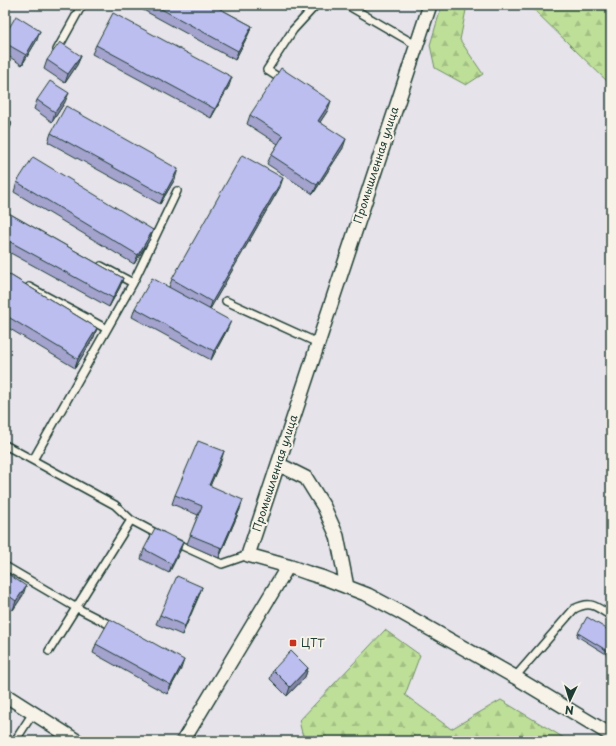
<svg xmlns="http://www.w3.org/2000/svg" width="616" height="746" viewBox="0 0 616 746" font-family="'Playpen Sans',sans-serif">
  <defs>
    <pattern id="forest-firs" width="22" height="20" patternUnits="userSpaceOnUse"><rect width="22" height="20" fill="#bedf98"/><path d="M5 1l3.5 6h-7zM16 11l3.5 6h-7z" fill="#a3c084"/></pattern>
  </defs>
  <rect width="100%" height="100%" fill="#e6e3ea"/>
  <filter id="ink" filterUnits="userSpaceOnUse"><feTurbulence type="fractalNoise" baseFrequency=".025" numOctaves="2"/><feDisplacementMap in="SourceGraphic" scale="8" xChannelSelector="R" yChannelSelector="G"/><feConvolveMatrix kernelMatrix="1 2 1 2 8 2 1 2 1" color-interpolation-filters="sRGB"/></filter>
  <g filter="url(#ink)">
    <path fill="url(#forest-firs)" stroke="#6e8e66" d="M 442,5 L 467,5 L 460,40 L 483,74 L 466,85 L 435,68 L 430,45 Z
      M 529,5 L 611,5 L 611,85 Z
      M 385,630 L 420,655 L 405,695 L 451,729 L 501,700 L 569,741 L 304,741 L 299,721 Z"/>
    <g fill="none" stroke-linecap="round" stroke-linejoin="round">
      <defs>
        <path id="service" d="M 347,5 L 416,45
          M 57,50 L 82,5
          M 284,81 L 267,70 L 293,30 L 316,5
          M 5,129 L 7,124
          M 101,266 L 133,283
          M 29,287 L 107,329
          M 226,301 L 318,343
          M 5,445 L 115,505 L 131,520 L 161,536
          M 33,460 L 133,283 L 177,191
          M 174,542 L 222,564 L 248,555
          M 5,566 L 75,607 L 114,627
          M 49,651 L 131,520
          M 515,677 L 574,609 C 592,600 596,607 611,616
          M 15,741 L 33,713"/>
        <path id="minor" d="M 430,5 L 248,555 L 291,567 L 308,573 L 324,578 L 368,595 L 402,613 L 515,677 L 611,735
          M 278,464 L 306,478 L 324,507 L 337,536 L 347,587
          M 5,695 L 77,741
          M 183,741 L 288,566"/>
      </defs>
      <use href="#service" stroke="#1f3d34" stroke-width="10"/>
      <use href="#minor" stroke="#1f3d34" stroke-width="16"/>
      <use href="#service" stroke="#f7f3e8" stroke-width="7"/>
      <use href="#minor" stroke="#f7f3e8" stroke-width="13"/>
    </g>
    <path fill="#a3a3ce" stroke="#1f3d34" d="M 134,5 L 213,5 L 252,26 L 248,35 L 235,60 Z
      M 5,35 L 37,40 L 22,65 L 5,54 Z
      M 96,45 L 229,86 L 211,118 L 92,54 Z
      M 81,56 L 77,65 L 65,83 L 44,69 L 47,60 Z
      M 37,100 L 65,102 L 52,122 L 34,109 Z
      M 328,110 L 320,122 L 343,148 L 313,194 L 267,164 L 271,155 L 278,144 L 247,124 L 250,115 Z
      M 51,133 L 175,179 L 160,204 L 48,142 Z
      M 17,182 L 153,230 L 150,239 L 134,264 L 14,192 Z
      M 280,187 L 210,309 L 227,330 L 211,360 L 132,317 L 135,308 L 169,287 L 172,279 Z
      M 5,211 L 123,278 L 120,287 L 109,307 L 5,250 Z
      M 5,272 L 97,328 L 94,337 L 75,368 L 5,326 Z
      M 224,451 L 210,486 L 240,509 L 219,558 L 187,544 L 198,515 L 172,504 L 175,495 Z
      M 183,542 L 180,551 L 169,573 L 141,559 L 144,549 Z
      M 5,572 L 23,595 L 13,610 L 5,605 Z
      M 202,587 L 182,635 L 156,624 L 160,615 Z
      M 611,629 L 611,657 L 577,636 L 578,633 L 610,631 Z
      M 96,644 L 181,669 L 167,694 L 93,653 Z
      M 308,668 L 305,677 L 287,696 L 270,679 L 273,670 Z"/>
    <path fill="#8485a8" stroke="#1f3d34" d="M 252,26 L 248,35 L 235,60 L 238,51 Z
      M 40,31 L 37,40 L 22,65 L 26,55 Z
      M 81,56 L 77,65 L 65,83 L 68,74 Z
      M 232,77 L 229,86 L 211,118 L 215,109 Z
      M 69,93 L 65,102 L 52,122 L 55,112 Z
      M 331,101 L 328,110 L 315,130 L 318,121 Z
      M 346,139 L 343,148 L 313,194 L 317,185 Z
      M 178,169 L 175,179 L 160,204 L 164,195 Z
      M 283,178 L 280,187 L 209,311 L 212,302 Z
      M 153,230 L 150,239 L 134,264 L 138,255 Z
      M 123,278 L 120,287 L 109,307 L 113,298 Z
      M 231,321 L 227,330 L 211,360 L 214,351 Z
      M 97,328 L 94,337 L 75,368 L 78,359 Z
      M 224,451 L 221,461 L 206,495 L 209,485 Z
      M 243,500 L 240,509 L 219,558 L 222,548 Z
      M 183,542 L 180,551 L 169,573 L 172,564 Z
      M 26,586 L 23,595 L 13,610 L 16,601 Z
      M 202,587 L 199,596 L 182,635 L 185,626 Z
      M 184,660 L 181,669 L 167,694 L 171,685 Z
      M 308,668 L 305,677 L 287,696 L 290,687 Z"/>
    <path fill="#bdbef0" stroke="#1f3d34" d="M 154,5 L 213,5 L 252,26 L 238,51 Z
      M 113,13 L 232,77 L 215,109 L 96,45 Z
      M 16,16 L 40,31 L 26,55 L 5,43 L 5,35 Z
      M 60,42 L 81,56 L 68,74 L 47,60 Z
      M 281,68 L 331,101 L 318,121 L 346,139 L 317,185 L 271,155 L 283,136 L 250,115 Z
      M 5,77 L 8,79 L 5,86 Z
      M 50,81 L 69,93 L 55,112 L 37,100 Z
      M 66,106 L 178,169 L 164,195 L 51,133 Z
      M 242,155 L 283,178 L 212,302 L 172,279 Z
      M 33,157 L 153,230 L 138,255 L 17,182 Z
      M 5,211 L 123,278 L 113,298 L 5,239 Z
      M 5,272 L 97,328 L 78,359 L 5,315 Z
      M 152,278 L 231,321 L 214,351 L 135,308 Z
      M 198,441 L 224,451 L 209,485 L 243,500 L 222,548 L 190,535 L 202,506 L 175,495 Z
      M 155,528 L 183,542 L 172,564 L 144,549 Z
      M 5,572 L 26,586 L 16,601 L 5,593 Z
      M 177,576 L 202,587 L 185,626 L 160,615 Z
      M 587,617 L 610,631 L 611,629 L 611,653 L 578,633 Z
      M 110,619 L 184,660 L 171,685 L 96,644 Z
      M 291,651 L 308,668 L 290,687 L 273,670 Z"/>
  </g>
  <rect fill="#c8321e" stroke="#f7f3e8" stroke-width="1.5" x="289" y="639" width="8" height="8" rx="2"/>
  <g text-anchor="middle" stroke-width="4" stroke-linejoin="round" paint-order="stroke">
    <g font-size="11" fill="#1f3d34" stroke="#f7f3e8">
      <text transform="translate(376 165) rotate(-72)" y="4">Промышленная улица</text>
      <text transform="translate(275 473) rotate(-72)" y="4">Промышленная улица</text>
    </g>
    <g font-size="11" fill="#1f3d34" stroke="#f7f3e8" text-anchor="start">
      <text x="301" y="647">ЦТТ</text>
    </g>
  </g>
  <rect width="616" height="746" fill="none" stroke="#f7f3e8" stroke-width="20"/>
  <rect x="10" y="10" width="596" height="726" fill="none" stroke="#1f3d34" stroke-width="1.5" filter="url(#ink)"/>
  <g transform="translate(570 700) rotate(184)" stroke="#f7f3e8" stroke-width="3" paint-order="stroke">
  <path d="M0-3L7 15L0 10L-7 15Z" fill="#1f3d34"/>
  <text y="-6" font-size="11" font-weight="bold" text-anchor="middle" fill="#1f3d34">N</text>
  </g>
</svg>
